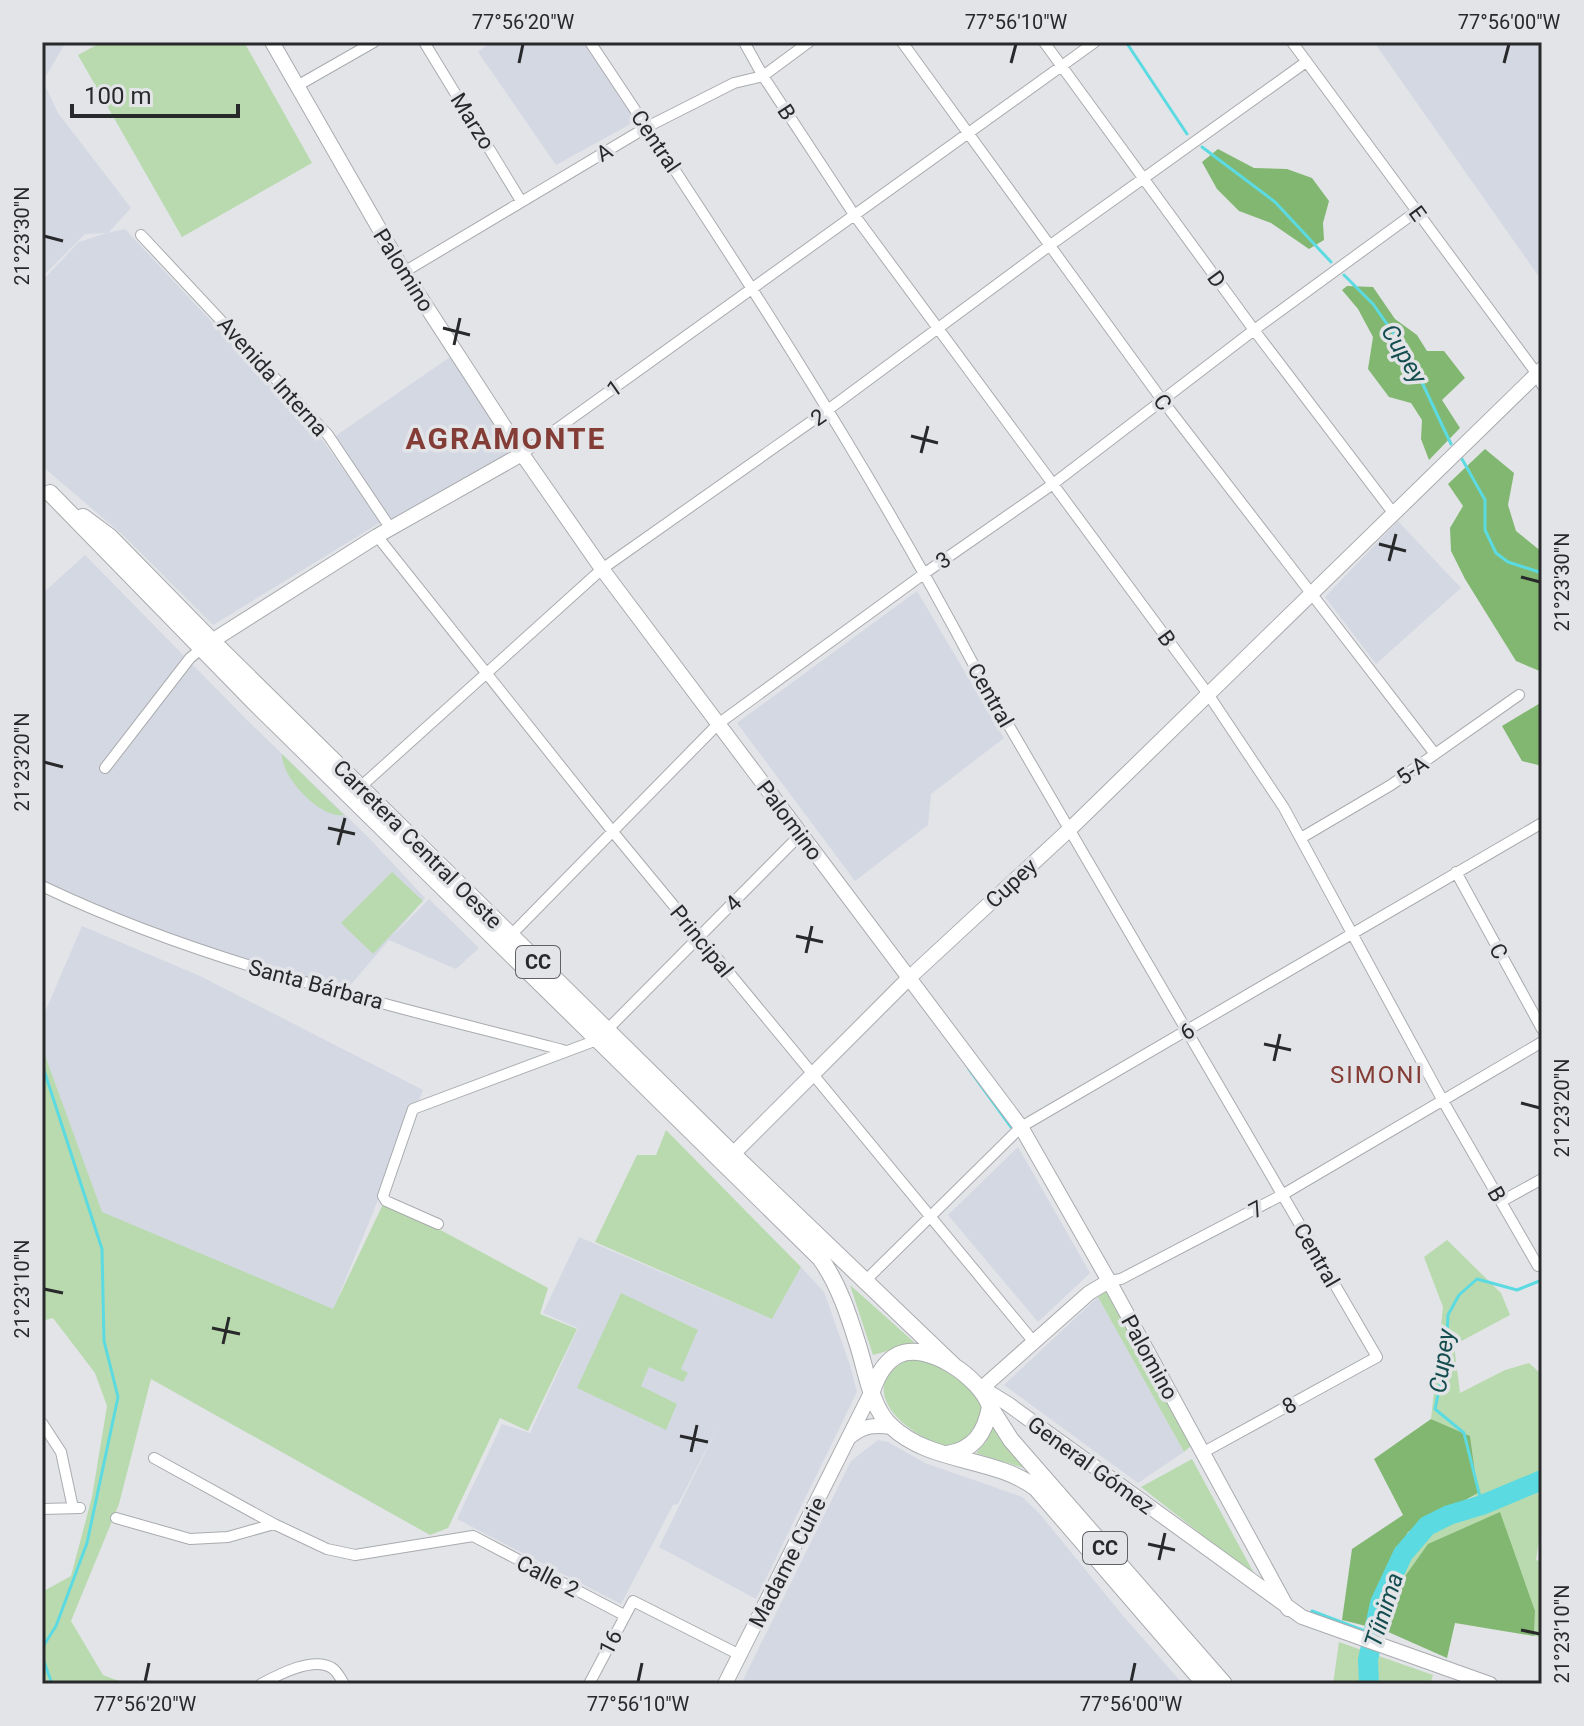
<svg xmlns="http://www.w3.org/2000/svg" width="1584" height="1726" viewBox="0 0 1584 1726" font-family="Roboto,sans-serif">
  <rect width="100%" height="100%" fill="#e2e4e8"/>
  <path fill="#d4d8e3" d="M 42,42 L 66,42 L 43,81 L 58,113 L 131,208 L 108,233 L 125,229 L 323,441 L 381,522 L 213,625 L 123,535 L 42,466 L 42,281 L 79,242 L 107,233 L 85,234 L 42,277 Z
    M 491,42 L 583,42 L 636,121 L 556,165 L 478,52 Z
    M 1374,42 L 1542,42 L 1542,281 Z
    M 456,353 L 522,454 L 391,529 L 331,439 Z
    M 1398,521 L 1461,588 L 1376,664 L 1325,597 Z
    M 85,555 L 246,719 L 369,838 L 425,898 L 392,937 L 429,899 L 479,948 L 456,969 L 389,940 L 347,989 L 228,954 L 90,905 L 42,880 L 42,594 Z
    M 917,591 L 1004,738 L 931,794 L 928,825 L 855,881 L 737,723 Z
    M 82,926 L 200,976 L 423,1090 L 333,1310 L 101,1212 L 42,1047 L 42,1019 Z
    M 1018,1147 L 1090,1273 L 1038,1322 L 948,1215 Z
    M 579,1237 L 772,1319 L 801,1267 L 824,1292 L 850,1365 L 857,1392 L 756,1599 L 659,1547 L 722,1419 L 678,1504 L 673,1505 L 621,1604 L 457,1519 L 502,1424 L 530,1433 L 578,1328 L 543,1313 Z
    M 1098,1297 L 1184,1452 L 1138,1483 L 1004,1385 Z
    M 878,1440 L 888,1442 L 925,1463 L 1022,1497 L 1039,1513 L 1124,1617 L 1183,1684 L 741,1684 L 851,1461 Z"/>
  <path fill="#b9daae" d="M 102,42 L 244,42 L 312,163 L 182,237 L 78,55 Z
    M 282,754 L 344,815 C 320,819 281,777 282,754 Z
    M 392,872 L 423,901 L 373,954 L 341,923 Z
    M 42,1047 L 102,1212 L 333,1309 L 385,1200 L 548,1288 L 540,1314 L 577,1329 L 528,1431 L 500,1418 L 448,1528 L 430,1535 L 151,1379 L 119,1504 L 71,1621 L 103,1675 L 127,1684 L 42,1684 L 42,1592 L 71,1576 L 92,1497 L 107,1406 L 95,1373 L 53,1318 L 42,1321 Z
    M 666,1130 L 801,1267 L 772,1319 L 595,1242 L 637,1155 L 656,1155 Z
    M 1447,1240 L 1501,1293 L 1510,1315 L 1454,1345 L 1460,1393 L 1505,1370 L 1529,1363 L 1542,1375 L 1542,1519 L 1536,1560 L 1542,1562 L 1542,1637 L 1534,1636 L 1535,1611 L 1401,1582 L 1386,1631 L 1380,1604 L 1418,1536 L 1478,1493 L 1470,1436 L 1431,1419 L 1443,1307 L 1424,1257 Z
    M 850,1285 L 915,1343 L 873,1355 Z
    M 1106,1292 L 1192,1445 L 1184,1452 L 1098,1297 Z
    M 621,1293 L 698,1330 L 681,1369 L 688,1373 L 683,1382 L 649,1367 L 641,1386 L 677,1404 L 666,1430 L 577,1388 Z
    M 910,1359 L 931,1362 L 968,1386 L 980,1402 L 982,1413 L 971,1439 C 961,1443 951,1448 941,1446 C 933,1444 925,1438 918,1434 C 886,1414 864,1380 910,1359 Z
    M 993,1427 L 1027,1469 L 976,1453 L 986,1442 Z
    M 1192,1459 L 1256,1577 L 1141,1487 Z
    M 1339,1642 L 1433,1675 L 1430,1684 L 1333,1684 Z"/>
  <path fill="#82b771" d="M 1218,149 L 1254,168 L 1287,169 L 1312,178 L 1329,201 L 1323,223 L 1324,240 L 1309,249 L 1271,223 L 1239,211 L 1217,189 L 1202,162 Z
    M 1347,286 L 1373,287 L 1395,319 L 1417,335 L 1427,351 L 1444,351 L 1465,378 L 1442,400 L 1460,428 L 1429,460 L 1421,439 L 1422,420 L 1411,403 L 1389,397 L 1368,369 L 1373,337 L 1358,309 L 1342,290 Z
    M 1485,449 L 1514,473 L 1508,505 L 1516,531 L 1542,552 L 1542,672 L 1516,661 L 1465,579 L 1451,551 L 1450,528 L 1463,506 L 1448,484 Z
    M 1542,702 L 1542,766 L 1522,761 L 1502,726 Z
    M 1431,1419 L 1470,1436 L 1478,1493 L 1408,1532 L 1383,1586 L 1370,1627 L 1342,1620 L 1352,1549 L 1403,1515 L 1374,1459 Z
    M 1500,1512 L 1535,1611 L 1534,1636 L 1455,1623 L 1447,1658 L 1386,1631 L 1401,1582 L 1428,1544 Z"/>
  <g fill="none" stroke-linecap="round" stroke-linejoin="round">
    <path stroke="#5bdbe1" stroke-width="3" d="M 1126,42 L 1187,134
      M 1202,147 L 1275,202 L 1331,262
      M 1344,275 L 1373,304 L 1410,357 L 1451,444
      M 1462,459 L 1485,500 L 1485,530 L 1496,553 L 1508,562 L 1539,572 L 1542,576
      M 42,1064 L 102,1249 L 104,1341 L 118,1397 L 87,1543 L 56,1626 L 42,1648
      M 969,1069 L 1011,1127
      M 1482,1505 L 1464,1433 L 1435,1409 L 1446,1357 L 1448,1315 L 1459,1295 L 1477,1279 L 1517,1290 L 1542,1280
      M 1312,1611 L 1373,1634
      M 42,1656 L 52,1684"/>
    <path stroke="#5bdbe1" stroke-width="20" d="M 1369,1684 L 1368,1660 L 1380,1603 L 1403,1554 L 1427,1526 L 1449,1515 L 1482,1505 L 1542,1480"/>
    <defs>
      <path id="street" d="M 424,42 L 521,201
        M 590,42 C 728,249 861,451 977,671 L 1377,1357 L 1202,1453
        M 744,42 L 763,76 L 855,216 L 1208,694 L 1284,808 L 1443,1101 L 1538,1266
        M 902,42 L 1162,400 L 1435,754
        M 1044,42 L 1254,330 L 1394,514
        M 1292,42 L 1537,374 L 1542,385
        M 297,86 L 374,42
        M 141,235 L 328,435 L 391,529
        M 404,272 L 647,127 L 734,83 L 763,76 L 809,42
        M 522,454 L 1095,42
        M 377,536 L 613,832 L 1033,1341
        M 105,768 L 190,658 L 201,649
        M 357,790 L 602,569 L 829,409 L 1049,246 L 1306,62
        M 1301,838 L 1391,785 L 1519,695
        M 1456,872 L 1542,1029
        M 42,886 C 207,965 387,1004 563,1050
        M 509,937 L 718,724 L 925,573 L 1053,484 L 1254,330 L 1417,211
        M 1502,1201 L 1542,1179
        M 438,1224 L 386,1201 L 383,1196 L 413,1109 L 597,1040 L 801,834
        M 865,1281 L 1021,1127 L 1542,823
        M 1109,1281 L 1121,1279 L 1282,1195 L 1542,1042
        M 42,1423 L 61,1452 L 73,1508
        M 154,1458 L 274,1524
        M 42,1509 L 80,1508
        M 116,1518 L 190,1539 L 228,1537 L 274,1524 L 327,1549 L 355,1555 L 473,1536 L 624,1615
        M 261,1684 C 278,1675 313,1656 332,1668 C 337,1671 341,1679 344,1684
        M 589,1684 L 633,1601 L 740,1655"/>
      <path id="secondary" d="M 272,42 L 404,272 L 522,454 L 602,569 L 1021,1127 L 1109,1281 L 1288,1609
        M 204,646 L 377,536 L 522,454
        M 726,1161 L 909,978 L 1070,829 L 1542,369
        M 1109,1281 L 1089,1293 L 982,1388 L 1008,1404 L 1302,1617 L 1490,1684
        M 851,1436 C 864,1425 875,1425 892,1427
        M 725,1684 L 872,1391"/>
      <path id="primary" d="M 50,493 L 254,702 L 820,1258 C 838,1283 848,1313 857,1342 C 866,1368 870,1407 891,1426 C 931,1464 993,1456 1036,1488 L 1205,1684
        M 83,517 L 110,537 L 212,641 L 743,1164 L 955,1367
        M 872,1391 C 877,1376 884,1362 898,1355 C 927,1340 982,1379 990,1407 C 985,1433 974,1450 947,1454
        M 990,1407 L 1011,1440 L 1224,1684"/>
    </defs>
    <use href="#street" stroke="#a9abae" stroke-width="12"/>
    <use href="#secondary" stroke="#a9abae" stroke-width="16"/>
    <use href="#primary" stroke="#a9abae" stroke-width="18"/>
    <use href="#street" stroke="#fff" stroke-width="10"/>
    <use href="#secondary" stroke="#fff" stroke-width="14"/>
    <use href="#primary" stroke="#fff" stroke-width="16"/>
  </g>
  <path fill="none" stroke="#28292a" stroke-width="3" d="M 519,63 L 523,44M 1011,63 L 1016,44M 1504,63 L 1509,44M 44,236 L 63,241M 443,328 L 470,335M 454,345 L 460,318M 911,436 L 938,443M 921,453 L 928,426M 1379,544 L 1406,551M 1389,561 L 1396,534M 1521,577 L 1540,582M 44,762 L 63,767M 328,828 L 355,834M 338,845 L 345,818M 796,936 L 823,942M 806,953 L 812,926M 1264,1044 L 1291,1050M 1274,1061 L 1280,1034M 1521,1103 L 1540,1108M 44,1289 L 63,1293M 212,1328 L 240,1334M 223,1344 L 229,1317M 680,1436 L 708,1442M 691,1452 L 697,1425M 1148,1544 L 1175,1550M 1159,1560 L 1165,1533M 1521,1630 L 1540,1634M 145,1682 L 149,1663M 638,1682 L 642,1663M 1131,1682 L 1135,1663"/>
  <g text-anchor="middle" stroke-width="7" stroke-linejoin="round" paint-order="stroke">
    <g fill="#e2e4e8" stroke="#606163" stroke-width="2">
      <rect x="516" y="946" width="44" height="32" rx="6"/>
      <rect x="1083" y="1532" width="44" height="32" rx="6"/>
    </g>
    <g font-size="20" font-weight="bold" fill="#28292a">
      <text x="538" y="969">CC</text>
      <text x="1105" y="1555">CC</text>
    </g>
    <g font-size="22" fill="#28292a" stroke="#e2e4e8">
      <text transform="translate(787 112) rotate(57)" y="8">B</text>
      <text transform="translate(473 121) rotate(58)" y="8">Marzo</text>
      <text transform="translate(656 141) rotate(56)" y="8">Central</text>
      <text transform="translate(604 152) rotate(-30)" y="8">A</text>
      <text transform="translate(1418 213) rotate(54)" y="8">E</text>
      <text transform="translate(404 270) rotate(58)" y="8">Palomino</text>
      <text transform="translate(1217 279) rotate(54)" y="8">D</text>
      <text transform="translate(273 376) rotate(48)" y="8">Avenida Interna</text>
      <text transform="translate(614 388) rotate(-35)" y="8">1</text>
      <text transform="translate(1163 402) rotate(53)" y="8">C</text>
      <text transform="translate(818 417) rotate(-35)" y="8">2</text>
      <text transform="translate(943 560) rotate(-35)" y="8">3</text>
      <text transform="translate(1167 638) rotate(54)" y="8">B</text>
      <text transform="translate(991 695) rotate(60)" y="8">Central</text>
      <text transform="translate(1412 770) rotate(-35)" y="8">5-A</text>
      <text transform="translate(790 820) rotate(53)" y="8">Palomino</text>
      <text transform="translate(418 844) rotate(45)" y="8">Carretera Central Oeste</text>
      <text transform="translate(1011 883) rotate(-43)" y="8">Cupey</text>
      <text transform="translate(733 903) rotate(-45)" y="8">4</text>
      <text transform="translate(702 941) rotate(51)" y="8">Principal</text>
      <text transform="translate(1499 951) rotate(61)" y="8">C</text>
      <text transform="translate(316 984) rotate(15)" y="8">Santa Bárbara</text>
      <text transform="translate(1187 1031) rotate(-30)" y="8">6</text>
      <text transform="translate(1497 1194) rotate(60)" y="8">B</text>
      <text transform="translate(1256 1209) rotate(-28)" y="8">7</text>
      <text transform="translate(1317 1255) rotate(60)" y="8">Central</text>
      <text transform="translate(1150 1357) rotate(61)" y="8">Palomino</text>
      <text transform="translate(1289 1405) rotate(-29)" y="8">8</text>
      <text transform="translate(1091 1465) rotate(36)" y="8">General Gómez</text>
      <text transform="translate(787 1562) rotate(-63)" y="8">Madame Curie</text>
      <text transform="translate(548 1576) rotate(27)" y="8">Calle 2</text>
      <text transform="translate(610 1642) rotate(-63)" y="8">16</text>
    </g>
    <g font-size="24" font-style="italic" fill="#144d4f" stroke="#e2e4e8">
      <text transform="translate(1404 354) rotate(59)" y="8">Cupey</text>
      <text transform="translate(1442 1361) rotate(-82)" y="8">Cupey</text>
      <text transform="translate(1384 1610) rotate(-72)" y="8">Tíinima</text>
    </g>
    <g font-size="24" letter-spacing="2" fill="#843d36" stroke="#e2e4e8">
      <text x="1377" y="1083">SIMONI</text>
    </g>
    <g font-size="30" font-weight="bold" letter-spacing="2" fill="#843d36" stroke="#e2e4e8">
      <text x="506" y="449">AGRAMONTE</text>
    </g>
  </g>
  <rect width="1584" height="1726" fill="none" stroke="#e2e4e8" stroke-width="88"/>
  <path d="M72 104v12h166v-12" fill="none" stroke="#28292a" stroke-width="4"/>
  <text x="84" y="104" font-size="24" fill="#28292a" stroke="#e2e4e8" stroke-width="6" paint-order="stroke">100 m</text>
  <rect x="44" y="44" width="1496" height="1638" fill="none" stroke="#28292a" stroke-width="3"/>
  <g font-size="20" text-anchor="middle" fill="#28292a">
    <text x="523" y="29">77°56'20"W</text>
    <text x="1016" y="29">77°56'10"W</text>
    <text x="1509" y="29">77°56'00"W</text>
    <text transform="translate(22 236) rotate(-90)" y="7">21°23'30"N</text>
    <text transform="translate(1562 582) rotate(-90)" y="7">21°23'30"N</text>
    <text transform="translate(22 762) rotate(-90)" y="7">21°23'20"N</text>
    <text transform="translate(1562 1108) rotate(-90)" y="7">21°23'20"N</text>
    <text transform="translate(22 1289) rotate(-90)" y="7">21°23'10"N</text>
    <text transform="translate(1562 1634) rotate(-90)" y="7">21°23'10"N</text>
    <text x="145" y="1711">77°56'20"W</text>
    <text x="638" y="1711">77°56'10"W</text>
    <text x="1131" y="1711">77°56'00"W</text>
  </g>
</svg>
